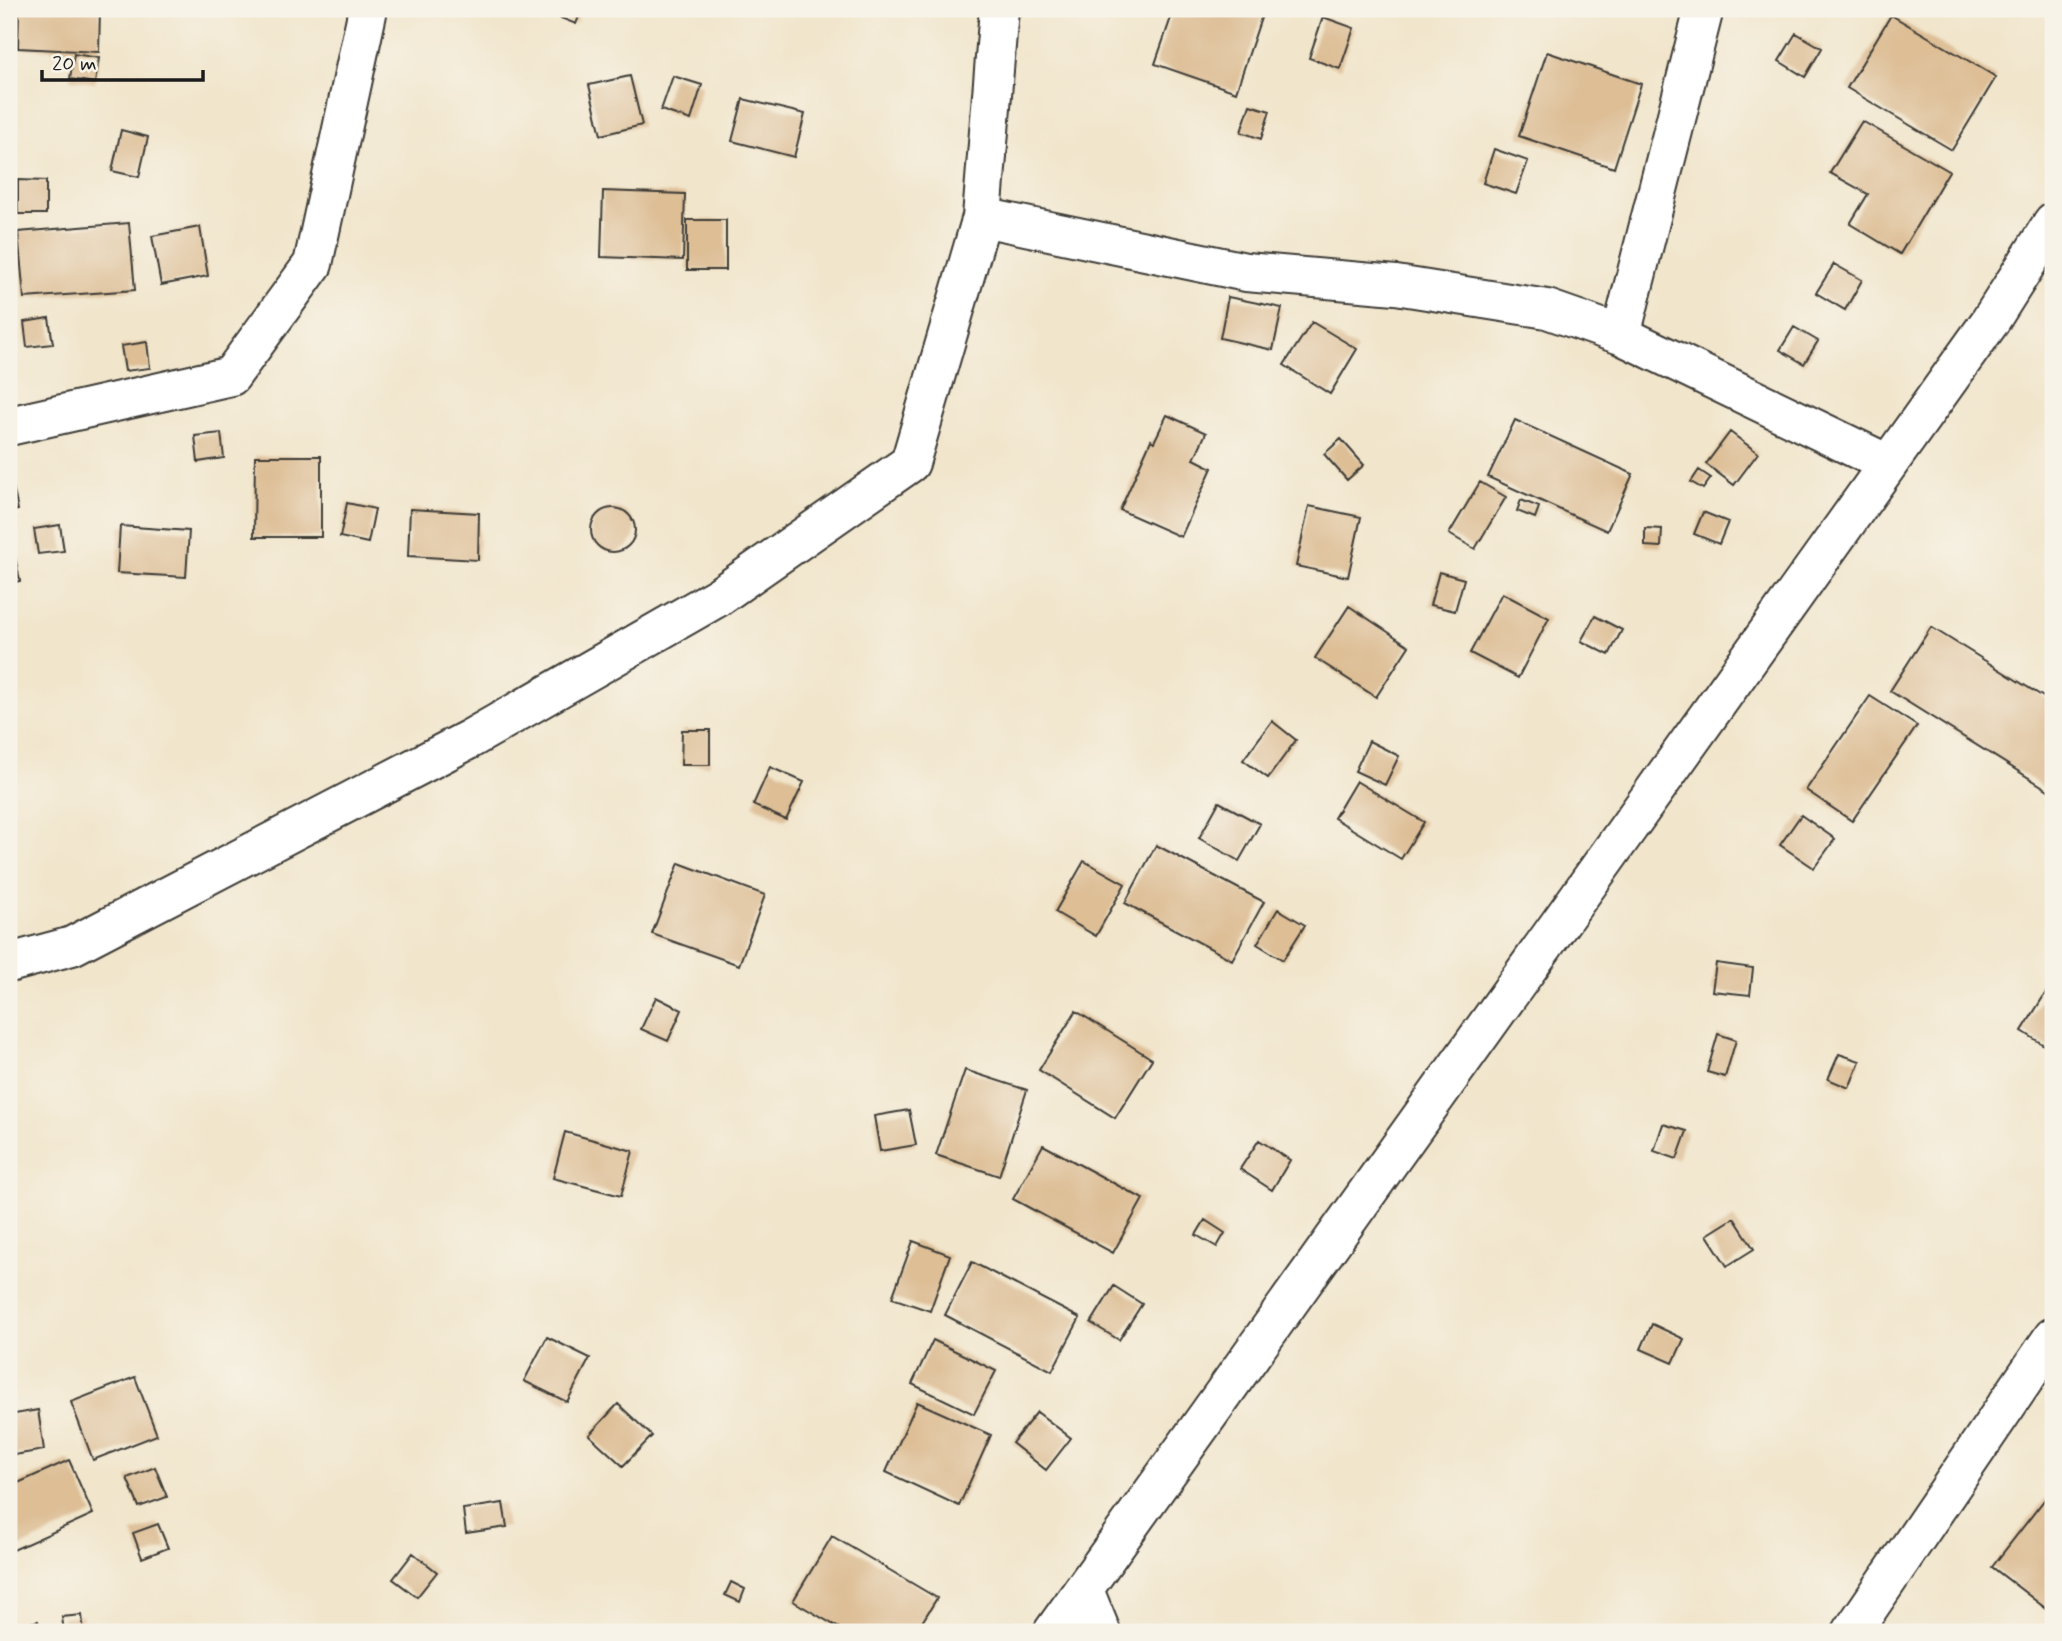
<svg xmlns="http://www.w3.org/2000/svg" width="2062" height="1641" viewBox="0 0 2062 1641" font-family="Mynerve,sans-serif">
  <rect width="100%" height="100%" fill="#f7f3e8"/>
  <filter id="ink" filterUnits="userSpaceOnUse"><feTurbulence type="fractalNoise" baseFrequency=".0143" numOctaves="2"/><feDisplacementMap in="SourceGraphic" scale="14" xChannelSelector="R" yChannelSelector="G"/><feConvolveMatrix kernelMatrix="1 2 1 2 8 2 1 2 1" color-interpolation-filters="sRGB"/></filter>
  <filter id="wash" filterUnits="userSpaceOnUse"><feTurbulence type="fractalNoise" baseFrequency=".00686" numOctaves="4" result="noise"/><feDisplacementMap in="SourceGraphic" scale="28" xChannelSelector="R" yChannelSelector="G"/><feGaussianBlur stdDeviation="1.57" result="paint"/><feColorMatrix in="noise" values="0 0 0 0 0 0 0 0 0 0 0 0 0 0 0 0 0 1.4 0 .05"/><feComposite in="paint" operator="in"/></filter>
  <g filter="url(#wash)">
    <rect width="100%" height="100%" fill="#f1e5cb"/>
    <g id="blocks">
      <path fill="#ddbe95" d="M 19,9 L 100,9 L 99,52 L 18,48 Z
        M 550,9 L 582,9 L 576,24 L 548,13 Z
        M 1174,9 L 1264,9 L 1236,92 L 1155,64 Z
        M 1891,15 L 1996,77 L 1952,150 L 1847,88 Z
        M 1323,17 L 1354,28 L 1340,69 L 1309,58 Z
        M 1796,33 L 1822,48 L 1805,77 L 1779,61 Z
        M 1547,52 L 1641,84 L 1614,168 L 1519,136 Z
        M 74,54 L 99,58 L 95,83 L 70,79 Z
        M 630,76 L 642,125 L 601,135 L 589,85 Z
        M 673,76 L 702,85 L 691,120 L 661,110 Z
        M 743,99 L 805,114 L 794,157 L 732,141 Z
        M 1250,105 L 1270,111 L 1261,139 L 1241,132 Z
        M 1862,121 L 1949,171 L 1900,254 L 1850,224 L 1868,194 L 1830,173 Z
        M 121,130 L 148,137 L 139,177 L 112,171 Z
        M 1494,149 L 1528,161 L 1516,194 L 1483,183 Z
        M 18,180 L 46,181 L 46,214 L 18,214 Z
        M 603,191 L 685,194 L 683,260 L 601,257 Z
        M 687,220 L 726,220 L 726,270 L 687,270 Z
        M 129,223 L 135,290 L 24,298 L 18,232 Z
        M 200,227 L 208,276 L 161,285 L 152,236 Z
        M 1834,264 L 1862,280 L 1845,310 L 1816,293 Z
        M 1228,297 L 1282,308 L 1273,350 L 1220,338 Z
        M 49,318 L 53,344 L 27,347 L 24,322 Z
        M 1312,322 L 1357,349 L 1330,394 L 1284,365 Z
        M 1794,327 L 1818,341 L 1804,364 L 1780,350 Z
        M 147,342 L 150,368 L 125,371 L 121,346 Z
        M 1167,415 L 1206,433 L 1194,459 L 1212,468 L 1181,537 L 1120,510 L 1151,440 L 1154,442 Z
        M 1515,420 L 1633,474 L 1607,531 L 1488,477 Z
        M 1730,432 L 1758,453 L 1734,485 L 1706,464 Z
        M 221,433 L 224,458 L 198,462 L 195,436 Z
        M 1341,439 L 1364,465 L 1347,480 L 1324,454 Z
        M 255,456 L 321,456 L 321,537 L 254,537 Z
        M 9,466 L 18,510 L 9,512 Z
        M 1699,470 L 1711,478 L 1703,489 L 1691,482 Z
        M 1480,482 L 1506,497 L 1475,549 L 1449,534 Z
        M 1521,500 L 1539,507 L 1535,518 L 1517,511 Z
        M 347,503 L 375,509 L 368,543 L 340,537 Z
        M 1309,506 L 1361,517 L 1348,577 L 1296,566 Z
        M591 530a22 22 0 1 1 44 0a22 22 0 1 1-44 0Z
        M 410,509 L 479,513 L 478,560 L 408,556 Z
        M 1703,512 L 1728,522 L 1719,544 L 1694,534 Z
        M 60,525 L 64,551 L 38,554 L 34,529 Z
        M 120,526 L 189,531 L 186,577 L 117,573 Z
        M 9,527 L 20,581 L 9,583 Z
        M 1645,528 L 1662,529 L 1661,547 L 1645,546 Z
        M 1439,572 L 1464,579 L 1455,611 L 1430,605 Z
        M 1502,593 L 1549,618 L 1518,678 L 1470,653 Z
        M 1349,606 L 1409,646 L 1376,697 L 1315,658 Z
        M 1595,616 L 1622,630 L 1609,655 L 1581,641 Z
        M 1931,627 L 2053,703 L 2053,793 L 1890,691 Z
        M 1870,696 L 1917,726 L 1852,821 L 1806,790 Z
        M 1272,721 L 1296,740 L 1268,778 L 1243,760 Z
        M 682,730 L 710,730 L 710,765 L 681,765 Z
        M 1369,741 L 1399,756 L 1385,785 L 1355,771 Z
        M 770,767 L 804,782 L 786,820 L 753,805 Z
        M 1356,781 L 1424,822 L 1401,859 L 1334,818 Z
        M 1219,802 L 1260,824 L 1239,861 L 1199,838 Z
        M 1801,815 L 1835,839 L 1814,868 L 1780,845 Z
        M 1156,845 L 1264,902 L 1232,960 L 1125,903 Z
        M 1084,861 L 1125,884 L 1096,936 L 1055,912 Z
        M 679,863 L 765,895 L 739,965 L 652,934 Z
        M 1278,909 L 1305,925 L 1283,960 L 1257,944 Z
        M 1716,963 L 1753,968 L 1750,995 L 1712,991 Z
        M 2053,981 L 2053,1051 L 2022,1031 Z
        M 656,997 L 682,1010 L 668,1041 L 641,1029 Z
        M 1076,1011 L 1152,1059 L 1115,1118 L 1039,1070 Z
        M 1718,1034 L 1736,1040 L 1725,1077 L 1707,1072 Z
        M 1839,1054 L 1860,1061 L 1849,1088 L 1828,1079 Z
        M 965,1070 L 1027,1090 L 999,1176 L 936,1155 Z
        M 909,1110 L 916,1145 L 880,1151 L 874,1116 Z
        M 1663,1124 L 1687,1131 L 1677,1159 L 1654,1151 Z
        M 565,1132 L 633,1151 L 621,1196 L 553,1178 Z
        M 1259,1140 L 1290,1160 L 1272,1190 L 1240,1169 Z
        M 1043,1145 L 1143,1199 L 1113,1253 L 1013,1199 Z
        M 1734,1218 L 1754,1249 L 1727,1266 L 1707,1235 Z
        M 1205,1220 L 1225,1233 L 1217,1247 L 1196,1235 Z
        M 913,1241 L 950,1255 L 930,1311 L 892,1298 Z
        M 972,1262 L 1080,1318 L 1052,1371 L 945,1315 Z
        M 1114,1286 L 1142,1304 L 1119,1340 L 1091,1323 Z
        M 1652,1324 L 1684,1339 L 1673,1363 L 1641,1349 Z
        M 547,1337 L 590,1358 L 567,1402 L 524,1381 Z
        M 933,1340 L 996,1371 L 974,1414 L 912,1384 Z
        M 135,1377 L 157,1435 L 93,1460 L 71,1402 Z
        M 917,1402 L 991,1435 L 959,1506 L 886,1472 Z
        M 618,1404 L 652,1436 L 623,1466 L 589,1435 Z
        M 38,1410 L 44,1450 L 14,1455 L 9,1415 Z
        M 1037,1412 L 1071,1438 L 1046,1470 L 1012,1443 Z
        M 69,1460 L 93,1514 L 9,1552 L 9,1487 Z
        M 155,1467 L 167,1497 L 139,1507 L 127,1478 Z
        M 2045,1499 L 2053,1506 L 2053,1614 L 1992,1567 Z
        M 503,1503 L 507,1527 L 466,1533 L 463,1509 Z
        M 158,1524 L 168,1548 L 142,1558 L 133,1533 Z
        M 832,1536 L 937,1598 L 916,1632 L 846,1632 L 793,1601 Z
        M 413,1553 L 437,1572 L 417,1597 L 393,1579 Z
        M 731,1582 L 745,1589 L 740,1602 L 725,1595 Z
        M 82,1615 L 84,1632 L 64,1632 L 62,1617 Z
        M 38,1621 L 40,1632 L 9,1632 L 9,1628 Z"/>
    </g>
  </g>
  <g filter="url(#ink)">
    <use href="#blocks" fill-opacity="0" stroke="#3c3a36" stroke-width="2"/>
    <g fill="none" stroke-linecap="round" stroke-linejoin="round">
      <defs>
        <path id="minor" d="M 982,217 L 1246,272 L 1396,285 L 1547,309 L 1621,335 L 1888,464
          M 1621,335 L 1704,9
          M 9,426 L 231,376 L 313,264 L 368,9
          M 9,963 L 72,946 L 470,739 L 718,597 L 910,463 L 982,217 L 999,9
          M 1084,1590 L 1101,1632
          M 1053,1632 L 1989,323 L 2053,222
          M 1852,1632 L 2053,1337"/>
      </defs>
      <use href="#minor" stroke="#3c3a36" stroke-width="42"/>
      <use href="#minor" stroke="#fff" stroke-width="38"/>
    </g>
  </g>
  <rect width="2062" height="1641" fill="none" stroke="#f7f3e8" stroke-width="35"/>
  <path d="M42 70v10h161v-10" fill="none" stroke="#1c1c1c" stroke-width="3.5"/>
  <text x="52" y="70" font-size="21" fill="#1c1c1c" stroke="#f7f3e8" stroke-width="5" paint-order="stroke">20 m</text>
</svg>
